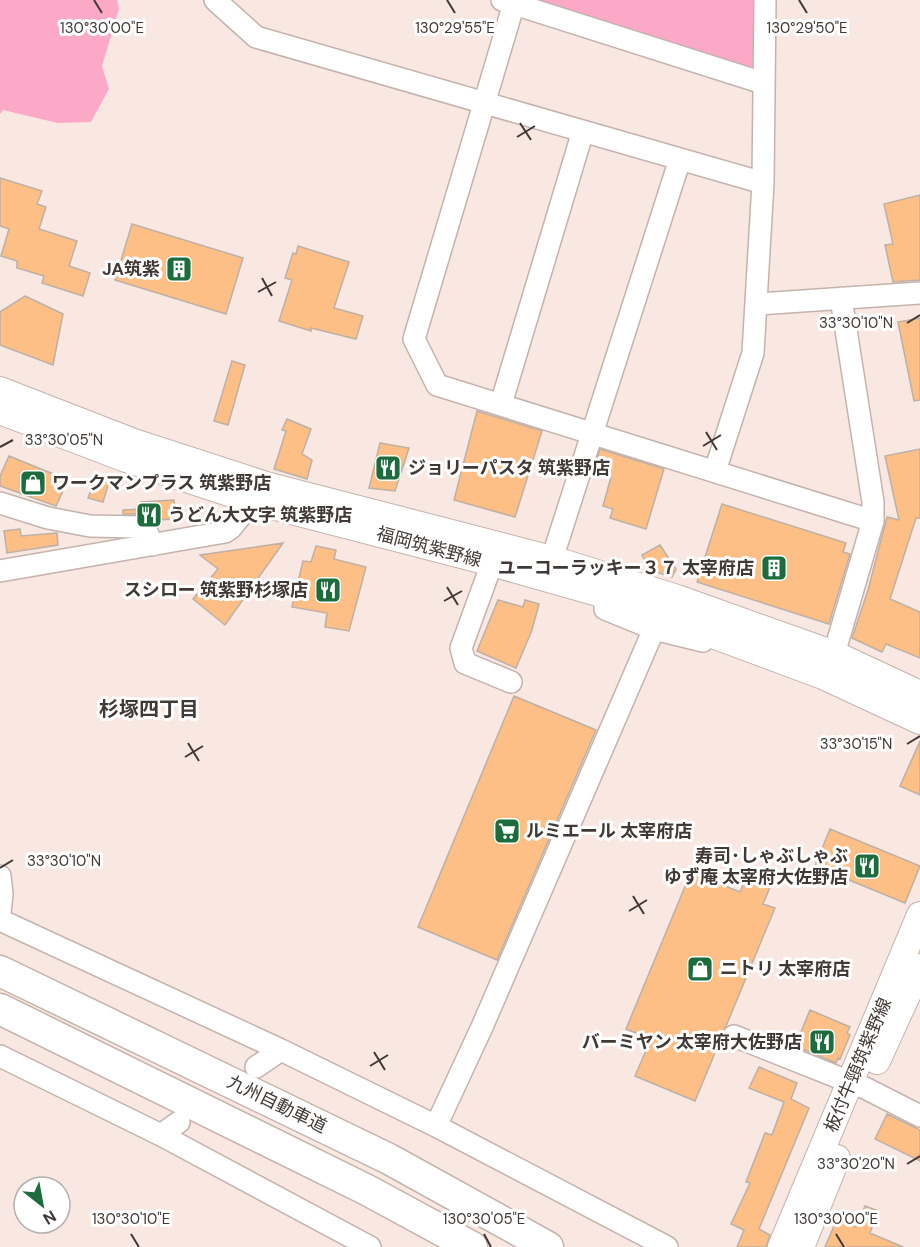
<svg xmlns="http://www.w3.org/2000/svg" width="920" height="1247" viewBox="0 0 920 1247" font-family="'DM Sans','Noto Sans JP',sans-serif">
  <rect width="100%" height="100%" fill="#f9e7e1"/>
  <path fill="#fba9c6" d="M 0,0 L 117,0 L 119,9 L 102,66 L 109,89 L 91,122 L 58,123 L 3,110 L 0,114 Z
    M 530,0 L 759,0 L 759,65 L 753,71 Z"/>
  <path fill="#fdbf86" stroke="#bdb0a4" stroke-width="1.5" d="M 0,178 L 42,191 L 37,204 L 46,207 L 39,229 L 77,241 L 69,266 L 90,273 L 83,296 L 42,283 L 44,276 L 17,268 L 17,261 L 1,256 L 9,229 L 0,226 Z
    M 920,195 L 920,280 L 893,282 L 885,245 L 893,244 L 884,204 Z
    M 132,224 L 243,258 L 226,314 L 115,280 Z
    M 298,246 L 349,262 L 334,308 L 363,316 L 356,339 L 311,328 L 311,331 L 279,321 L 292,280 L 285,278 L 293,253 L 296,254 Z
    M 25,296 L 63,314 L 53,365 L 0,345 L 0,312 Z
    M 920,318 L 920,400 L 914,401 L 898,322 Z
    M 232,361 L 245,365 L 228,425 L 214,421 Z
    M 477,411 L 542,431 L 515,517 L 454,500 Z
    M 287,419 L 311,429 L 302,454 L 312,460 L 307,479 L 274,469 L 286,431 L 282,430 Z
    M 380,443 L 409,448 L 395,491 L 369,488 Z
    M 600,449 L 664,469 L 646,529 L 610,518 L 613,509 L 603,506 L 611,477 L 593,472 Z
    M 920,449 L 920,518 L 916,518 L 890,599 L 920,612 L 920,658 L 886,644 L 882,652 L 852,638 L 868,590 L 887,517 L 899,520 L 885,456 Z
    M 9,456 L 68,480 L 56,506 L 0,486 L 0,476 Z
    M 94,482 L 109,482 L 103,502 L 88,498 Z
    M 174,500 L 176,519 L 154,520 L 141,514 L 123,514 L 123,510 L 142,509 L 141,502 Z
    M 722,504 L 846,543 L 843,552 L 850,554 L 829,624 L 697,582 Z
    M 20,529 L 21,536 L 57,533 L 58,545 L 7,553 L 4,531 Z
    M 283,543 L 225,625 L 193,599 L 218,569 L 200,555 Z
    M 660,545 L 676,569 L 672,577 L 650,570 L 642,555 Z
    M 316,546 L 336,550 L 334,559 L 366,567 L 349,631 L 325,627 L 327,613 L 292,607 L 303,561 L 311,562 Z
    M 498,600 L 523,607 L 525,600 L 539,604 L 532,630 L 516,668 L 477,651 Z
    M 514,696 L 596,730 L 497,960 L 418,927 Z
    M 920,741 L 920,795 L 900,786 Z
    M 830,829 L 920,866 L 905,903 L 815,866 Z
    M 691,872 L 740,892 L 747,875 L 771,885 L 763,904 L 775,908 L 695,1101 L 635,1076 L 651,1039 L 626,1029 Z
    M 810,1010 L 850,1027 L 847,1033 L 850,1035 L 840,1059 L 838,1058 L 836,1063 L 795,1046 Z
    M 759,1067 L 797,1083 L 791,1099 L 809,1108 L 759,1229 L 770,1235 L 766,1247 L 737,1247 L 744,1230 L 731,1224 L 750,1183 L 746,1182 L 765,1133 L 772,1135 L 784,1102 L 749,1088 Z
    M 887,1114 L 920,1130 L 920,1161 L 875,1139 Z
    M 865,1206 L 878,1211 L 870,1233 L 903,1247 L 825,1247 L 837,1219 L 856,1227 Z"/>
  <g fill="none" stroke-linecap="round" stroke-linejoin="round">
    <defs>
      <path id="minor" d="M 215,0 L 256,37 L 763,183
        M 502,0 L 763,83
        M 515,0 L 414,339 L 437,385 L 873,521
        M 757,304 L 920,293
        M 501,404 L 583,131
        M 715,471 L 753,353 L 763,183 L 765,0
        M 0,503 L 48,518 L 90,526 L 140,527 L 146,530 L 153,545
        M 552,559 L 680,159
        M 492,563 L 461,648 L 465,663 L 511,682
        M 0,571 L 225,532 L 231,528 L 261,491
        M 605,595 L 605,609 L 654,629 L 703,641
        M 834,654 L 873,521 L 873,502 L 841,298
        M 0,876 L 2,894 L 0,913
        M 0,920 L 281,1050 L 436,1126 L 667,1247
        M 734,1036 L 865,1088 L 920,1116
        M 0,1056 L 161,1135 L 370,1247
        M 256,1067 L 281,1050
        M 436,1126 L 482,1027 L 654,629
        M 161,1135 L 179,1122"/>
      <path id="major" d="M 0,390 L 134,442 L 266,485 L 552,559 L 677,598 L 834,654 L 920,694
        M 0,411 L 126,459 L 253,501 L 492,563 L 605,595 L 823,676 L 920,721
        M 877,1061 L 920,967
        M 781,1247 L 920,915
        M 801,1247 L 837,1158"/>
      <path id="highway" d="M 0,971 L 389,1159 L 548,1247
        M 0,1009 L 367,1190 L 472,1247"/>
    </defs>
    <use href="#minor" stroke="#c4b3ad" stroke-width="24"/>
    <use href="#major" stroke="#c4b3ad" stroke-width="28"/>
    <use href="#highway" stroke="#c4b3ad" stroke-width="33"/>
    <use href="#minor" stroke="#fff" stroke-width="21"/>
    <use href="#major" stroke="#fff" stroke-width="26"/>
    <use href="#highway" stroke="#fff" stroke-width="30"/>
  </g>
  <path fill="none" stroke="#403936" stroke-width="2" d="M 94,0 L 102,13M 447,0 L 455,13M 799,0 L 807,13M 520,123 L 531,140M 517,137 L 535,126M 262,278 L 272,296M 258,292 L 276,282M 907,323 L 920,315M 706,432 L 717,450M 703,446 L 721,435M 0,447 L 13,440M 447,587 L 458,605M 444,601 L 462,591M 188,743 L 199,761M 907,744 L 920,736M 185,757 L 203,746M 0,868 L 13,860M 633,896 L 644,914M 629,911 L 647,900M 374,1052 L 385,1070M 370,1066 L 388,1055M 907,1164 L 920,1156M 131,1234 L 139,1247M 484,1234 L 491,1247M 836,1234 L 844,1247"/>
  <defs>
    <symbol id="building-square" viewBox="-11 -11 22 22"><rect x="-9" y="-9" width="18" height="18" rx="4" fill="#1c6c3d" stroke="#fff"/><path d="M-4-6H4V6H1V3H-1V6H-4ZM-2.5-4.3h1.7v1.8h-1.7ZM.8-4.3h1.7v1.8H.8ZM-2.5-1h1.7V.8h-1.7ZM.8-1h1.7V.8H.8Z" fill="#fff"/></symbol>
    <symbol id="restaurant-square" viewBox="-11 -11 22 22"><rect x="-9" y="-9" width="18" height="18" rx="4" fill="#1c6c3d" stroke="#fff"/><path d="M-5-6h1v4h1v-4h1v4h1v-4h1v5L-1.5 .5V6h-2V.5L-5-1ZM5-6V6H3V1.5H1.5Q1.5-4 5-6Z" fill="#fff"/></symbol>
    <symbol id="shop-square" viewBox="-11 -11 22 22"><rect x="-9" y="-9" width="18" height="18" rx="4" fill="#1c6c3d" stroke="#fff"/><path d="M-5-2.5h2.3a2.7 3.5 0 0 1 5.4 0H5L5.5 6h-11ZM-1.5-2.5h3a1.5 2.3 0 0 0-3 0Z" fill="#fff"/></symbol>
    <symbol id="supermarket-square" viewBox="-11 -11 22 22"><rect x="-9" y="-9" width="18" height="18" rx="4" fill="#1c6c3d" stroke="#fff"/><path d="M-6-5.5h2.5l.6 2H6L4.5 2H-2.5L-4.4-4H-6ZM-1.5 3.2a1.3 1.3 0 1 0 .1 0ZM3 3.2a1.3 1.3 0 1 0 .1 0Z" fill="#fff"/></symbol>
  </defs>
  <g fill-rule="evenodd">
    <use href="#building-square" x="164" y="254" width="30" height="30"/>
    <use href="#restaurant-square" x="373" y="453" width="30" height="30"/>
    <use href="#shop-square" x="18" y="468" width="30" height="30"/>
    <use href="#restaurant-square" x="134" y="500" width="30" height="30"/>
    <use href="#building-square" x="759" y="553" width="30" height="30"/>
    <use href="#restaurant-square" x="313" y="575" width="30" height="30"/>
    <use href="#supermarket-square" x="492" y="816" width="30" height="30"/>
    <use href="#restaurant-square" x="852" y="851" width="30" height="30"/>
    <use href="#shop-square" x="685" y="954" width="30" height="30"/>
    <use href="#restaurant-square" x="807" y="1027" width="30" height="30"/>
  </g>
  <g text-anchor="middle" stroke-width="6" stroke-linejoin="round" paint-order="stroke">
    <g font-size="18" font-weight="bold" fill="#403936" stroke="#fff" text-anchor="end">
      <text x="160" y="275">JA筑紫</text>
      <text x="408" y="474" text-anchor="start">ジョリーパスタ 筑紫野店</text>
      <text x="52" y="489" text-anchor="start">ワークマンプラス 筑紫野店</text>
      <text x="168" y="521" text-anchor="start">うどん大文字 筑紫野店</text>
      <text x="754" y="574">ユーコーラッキー３７ 太宰府店</text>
      <text x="308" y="596">スシロー 筑紫野杉塚店</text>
      <text x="526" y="837" text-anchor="start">ルミエール 太宰府店</text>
      <text x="848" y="862">寿司･しゃぶしゃぶ<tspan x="848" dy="21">ゆず庵 太宰府大佐野店</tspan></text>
      <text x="720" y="975" text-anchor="start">ニトリ 太宰府店</text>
      <text x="802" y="1048">バーミヤン 太宰府大佐野店</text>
    </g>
    <g font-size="18" fill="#403936" stroke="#fff">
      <text transform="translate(429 547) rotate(15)" y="6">福岡筑紫野線</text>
      <text transform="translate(858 1065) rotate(-67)" y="6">板付牛頸筑紫野線</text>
      <text transform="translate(277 1104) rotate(26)" y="6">九州自動車道</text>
    </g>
    <g font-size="20" font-weight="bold" fill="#403936" stroke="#fff">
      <text x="149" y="716">杉塚四丁目</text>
    </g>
  </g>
  <g font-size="15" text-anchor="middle" fill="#403936" stroke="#fff" stroke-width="6" stroke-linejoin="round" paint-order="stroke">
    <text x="102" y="33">130°30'00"E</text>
    <text x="455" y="33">130°29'55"E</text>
    <text x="807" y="33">130°29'50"E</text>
    <text x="856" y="328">33°30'10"N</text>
    <text x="64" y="445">33°30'05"N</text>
    <text x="856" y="749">33°30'15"N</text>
    <text x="64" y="866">33°30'10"N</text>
    <text x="856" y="1169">33°30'20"N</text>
    <text x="131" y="1224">130°30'10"E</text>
    <text x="484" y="1224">130°30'05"E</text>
    <text x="836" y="1224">130°30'00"E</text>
  </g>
  <g transform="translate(42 1205) rotate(149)"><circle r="28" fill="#ffffff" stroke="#b3b0af" stroke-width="1.5"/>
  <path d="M0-4.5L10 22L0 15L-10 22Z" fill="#1c6c3d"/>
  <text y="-9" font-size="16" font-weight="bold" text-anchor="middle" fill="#403936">N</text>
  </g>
</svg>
